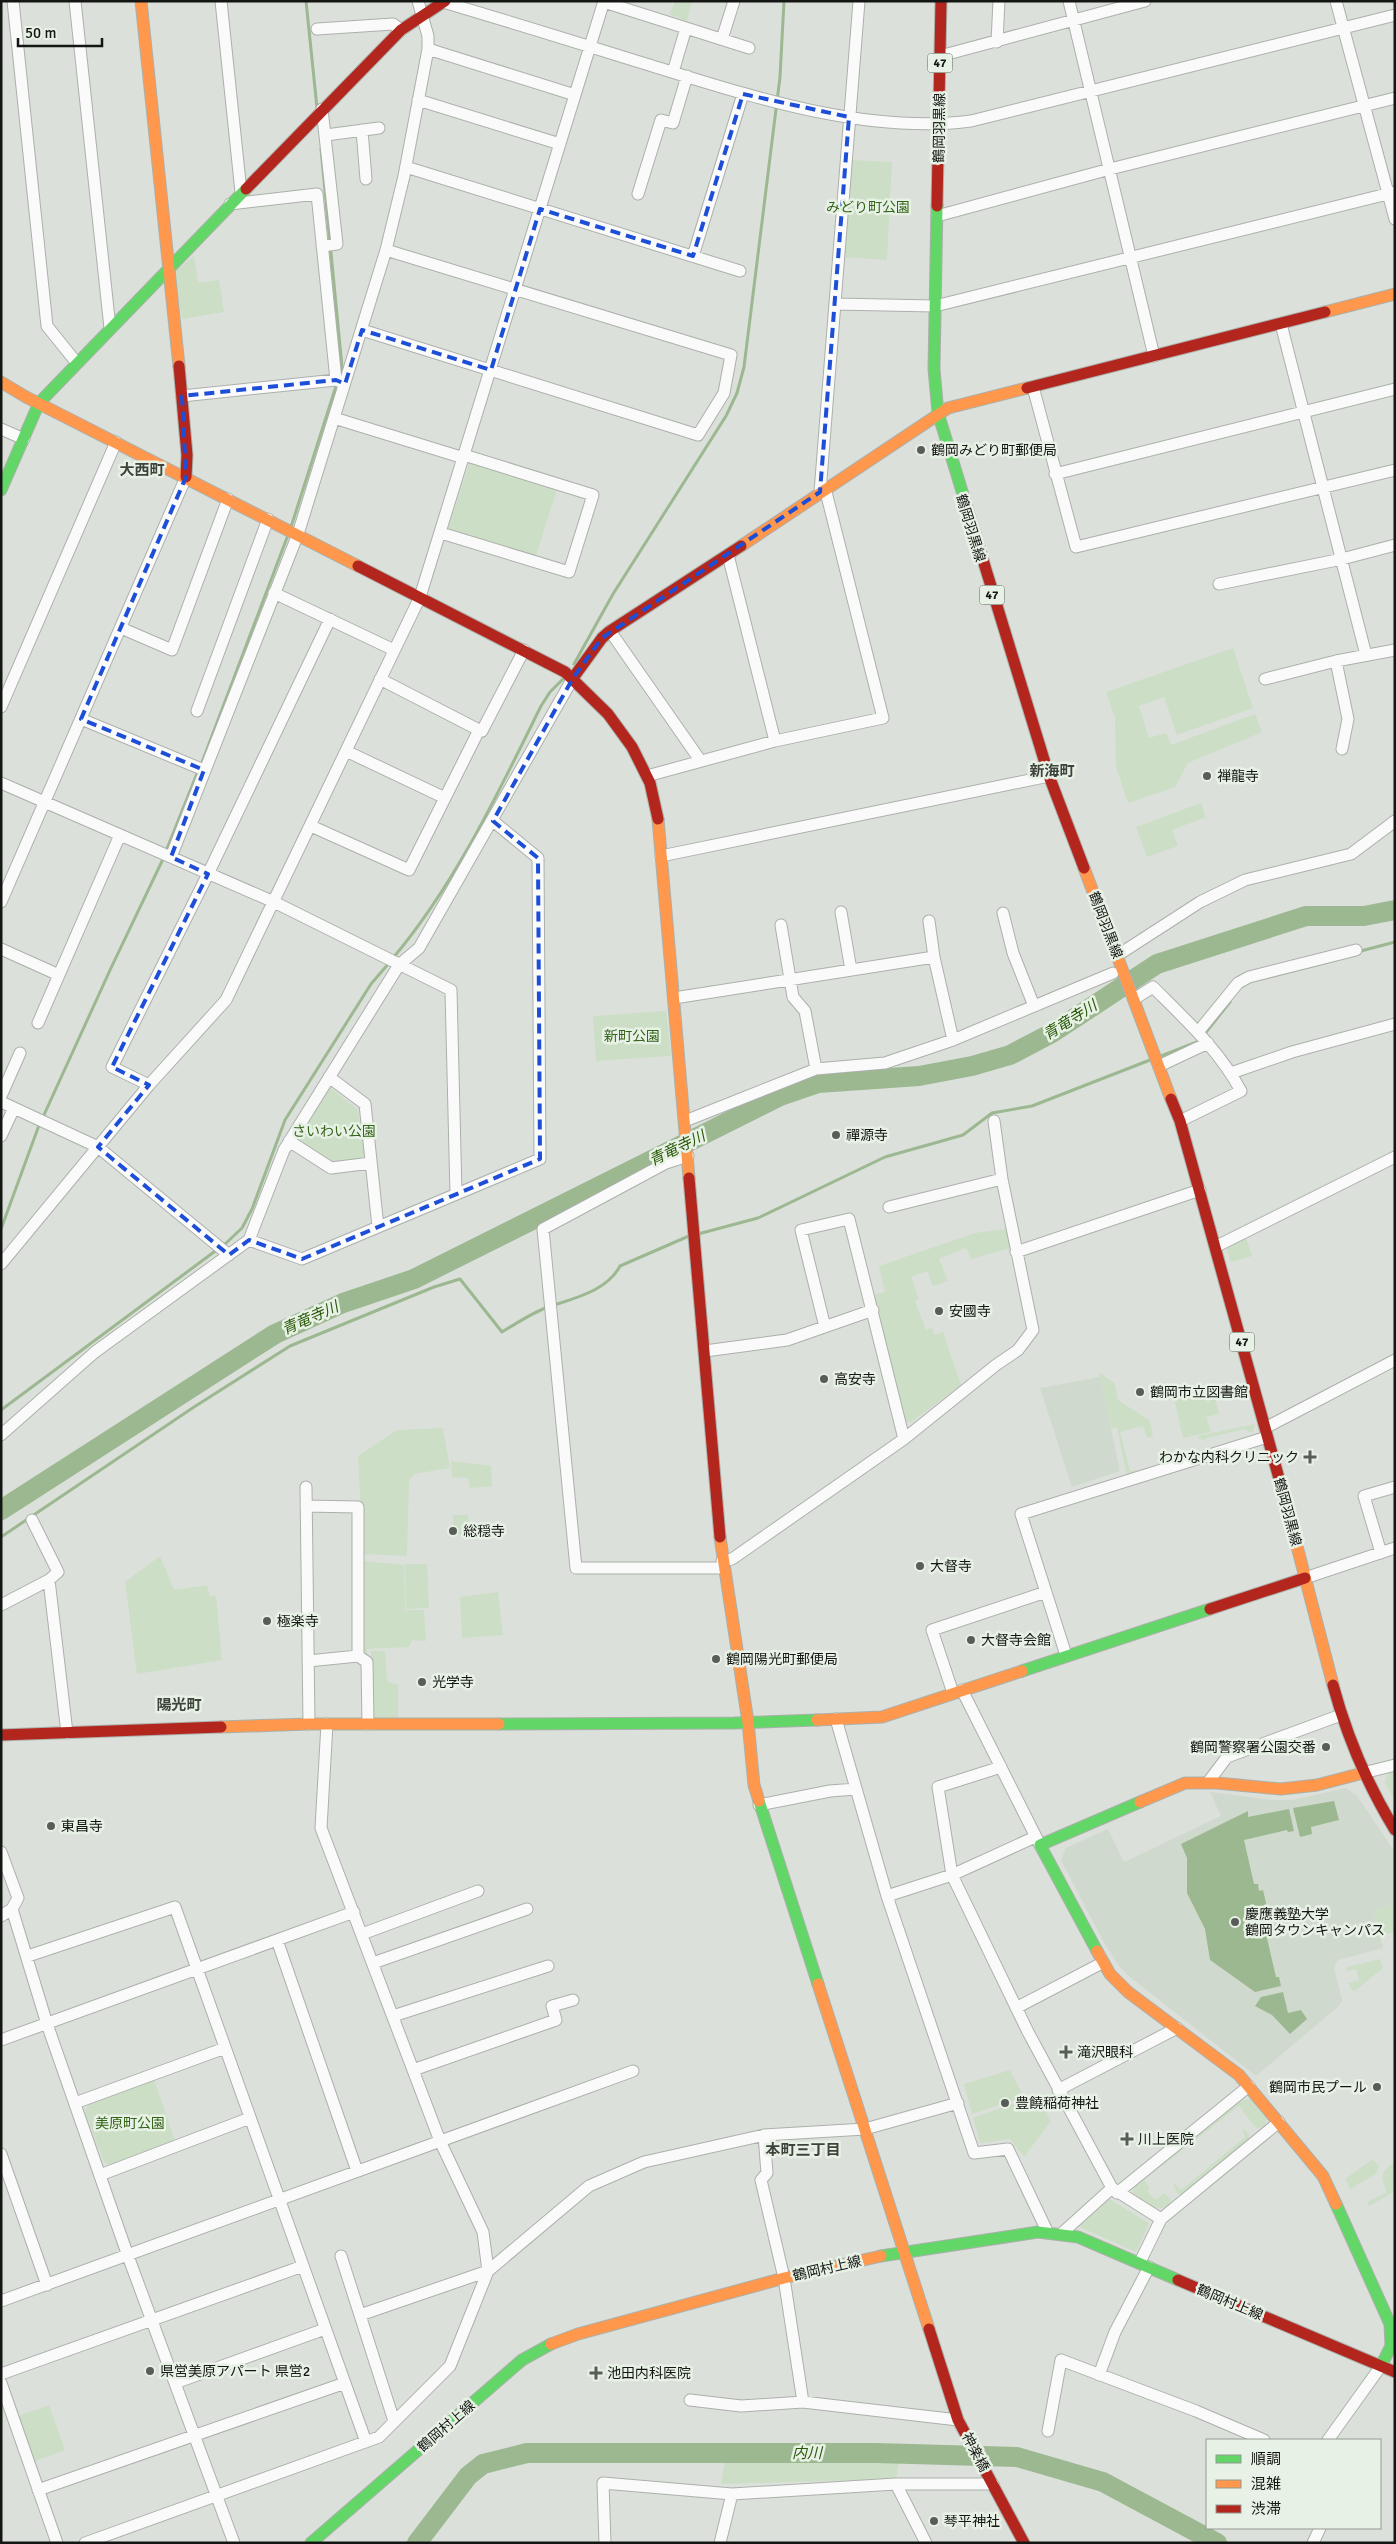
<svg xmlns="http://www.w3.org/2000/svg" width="1396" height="2544" viewBox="0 0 1396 2544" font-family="Signika,'Noto Sans JP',sans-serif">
  <rect width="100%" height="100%" fill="#dce0db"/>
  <path fill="#d0d9cd" d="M 1100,1377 L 1120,1471 L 1072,1487 L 1040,1388 Z
    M 1346,1788 L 1357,1796 L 1395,1852 L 1395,1905 L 1374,1911 L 1383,1948 L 1338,1960 L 1334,1967 L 1342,2000 L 1340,2005 L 1256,2076 L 1130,1977 L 1119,1966 L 1103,1941 L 1061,1860 L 1066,1848 L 1108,1829 L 1124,1862 L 1221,1816 L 1210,1792 L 1272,1800 L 1293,1800 Z"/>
  <path fill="#ccdec5" d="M 675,1 L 692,1 L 687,21 L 670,14 Z
    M 850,160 L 892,162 L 887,260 L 844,257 Z
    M 194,256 L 198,283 L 219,280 L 224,312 L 182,319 L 174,272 Z
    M 470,461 L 557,489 L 536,556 L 448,529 Z
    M 1233,648 L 1253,708 L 1177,735 L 1164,697 L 1139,706 L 1149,738 L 1166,733 L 1171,745 L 1255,714 L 1262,732 L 1188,763 L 1175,787 L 1128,803 L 1116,767 L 1115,718 L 1106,692 Z
    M 1201,803 L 1206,817 L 1172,830 L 1178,846 L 1147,857 L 1136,827 Z
    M 666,1011 L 671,1056 L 596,1061 L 593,1016 Z
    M 327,1085 L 358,1110 L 366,1159 L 332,1164 L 295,1140 Z
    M 1007,1229 L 1011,1248 L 971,1259 L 966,1248 L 939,1259 L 948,1281 L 933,1286 L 927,1271 L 911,1277 L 919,1299 L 915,1301 L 926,1330 L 932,1328 L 935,1335 L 943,1332 L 961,1385 L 911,1422 L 906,1422 L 873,1295 L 885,1292 L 879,1266 L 975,1233 Z
    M 1245,1235 L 1252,1256 L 1231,1262 L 1225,1244 Z
    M 1099,1372 L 1115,1384 L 1118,1400 L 1150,1421 L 1153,1436 L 1147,1438 L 1143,1426 L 1120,1432 L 1130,1471 L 1137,1470 L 1138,1473 L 1127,1477 L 1117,1427 L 1111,1428 Z
    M 1212,1384 L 1219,1414 L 1206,1417 L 1211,1432 L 1183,1438 L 1173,1393 Z
    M 1255,1424 L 1253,1432 L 1249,1432 L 1245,1429 L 1207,1438 L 1205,1440 L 1199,1439 L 1198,1436 Z
    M 443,1428 L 450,1468 L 414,1474 L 409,1481 L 407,1556 L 363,1554 L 358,1456 L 397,1430 Z
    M 451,1461 L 491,1466 L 492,1486 L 470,1488 L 468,1478 L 452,1477 Z
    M 453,1515 L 468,1515 L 470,1533 L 453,1535 Z
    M 160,1556 L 174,1590 L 207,1585 L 210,1596 L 216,1596 L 222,1660 L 137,1674 L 125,1582 Z
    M 363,1561 L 404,1565 L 405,1610 L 424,1610 L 426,1641 L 412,1640 L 409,1647 L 367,1649 L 367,1658 L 363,1655 Z
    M 405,1564 L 427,1564 L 429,1608 L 406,1609 Z
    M 498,1592 L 503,1635 L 462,1638 L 460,1597 Z
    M 371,1651 L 385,1651 L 387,1680 L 390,1683 L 398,1684 L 398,1721 L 371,1720 Z
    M 1395,1770 L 1395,1802 L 1385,1782 L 1389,1772 Z
    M 1395,1905 L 1395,1933 L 1380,1934 L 1374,1911 Z
    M 1380,1959 L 1383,1968 L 1355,1991 L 1352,1990 L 1348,1983 L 1359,1980 L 1356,1969 L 1346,1971 L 1347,1967 Z
    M 1010,2070 L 1024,2097 L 972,2114 L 964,2084 Z
    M 153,2077 L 176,2143 L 114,2167 L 104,2162 L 85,2112 L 92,2099 Z
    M 1037,2095 L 1051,2121 L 1024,2157 L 1010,2139 L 980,2143 L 973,2118 Z
    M 1250,2099 L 1267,2119 L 1264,2127 L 1256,2128 L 1239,2106 L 1144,2180 L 1150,2188 L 1147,2191 L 1155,2200 L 1165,2193 L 1171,2200 L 1170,2204 C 1158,2215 1145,2203 1133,2196 L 1134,2186 L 1242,2100 Z
    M 1242,2128 L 1249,2134 L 1249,2139 L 1182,2194 L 1178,2194 L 1173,2185 L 1175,2184 L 1181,2190 L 1245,2137 Z
    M 1373,2159 L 1379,2166 L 1376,2174 L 1350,2189 L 1345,2179 Z
    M 1395,2162 L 1393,2192 L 1369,2206 L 1367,2202 L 1387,2192 C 1380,2177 1380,2172 1395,2162 Z
    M 1106,2197 L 1149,2223 L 1136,2252 L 1075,2225 Z
    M 49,2405 L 65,2450 L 35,2461 L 18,2416 Z
    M 900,2457 L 896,2479 L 721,2484 L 725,2460 Z"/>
  <path fill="#9cb891" d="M 1334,1801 L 1339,1820 L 1311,1827 L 1312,1834 L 1300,1837 L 1293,1808 Z
    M 1289,1809 L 1294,1831 L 1288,1832 L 1287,1830 L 1244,1840 L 1254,1884 L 1258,1884 L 1259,1891 L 1263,1890 L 1273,1933 L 1266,1934 L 1276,1977 L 1279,1977 L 1281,1986 L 1255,1992 L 1210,1960 L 1205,1929 L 1187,1893 L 1187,1858 L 1181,1844 L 1248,1811 L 1248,1817 Z
    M 1283,1992 L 1288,2013 L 1301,2010 L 1307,2019 L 1290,2034 L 1272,2015 L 1255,2006 L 1261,1997 Z"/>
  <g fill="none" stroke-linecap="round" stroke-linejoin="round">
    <path stroke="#9cb891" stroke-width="3" d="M 306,1 L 317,108
      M 321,149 L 342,367 L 340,374
      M 291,527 L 337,383
      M 574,664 L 613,594 L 726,416 L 737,393 L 744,367 L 780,77 L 784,1
      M 201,765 L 288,535
      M 166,851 L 198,771
      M 1357,952 L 1395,942
      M 393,958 C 456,883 498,793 541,706 L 550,692 L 565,677
      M 1203,1036 L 1230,1002
      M 1161,1056 L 1197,1042
      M 1,1229 L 38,1128 L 111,968 L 164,857
      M 698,1234 L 758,1218 L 885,1157 L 963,1135 L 992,1113 L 1032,1106 L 1150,1060
      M 223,1246 L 242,1228 L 252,1209 L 285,1120 L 371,984 L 389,963
      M 1,1410 L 218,1249
      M 1,1537 L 194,1407 L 290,1346 L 434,1287 L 460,1279 L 502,1332 C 515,1324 529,1315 543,1309 C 569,1299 606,1293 620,1266 L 689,1236"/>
    <path stroke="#9cb891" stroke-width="20" d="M 1,1510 L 275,1334 L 343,1303 L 414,1279 L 780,1096 L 818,1083 L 919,1076 L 972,1066 L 1010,1055 L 1052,1033 L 1157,964 L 1306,916 L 1364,916 L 1395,910
      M 417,2543 L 468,2476 L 483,2464 L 527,2453 L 876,2453 L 1017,2457 L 1103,2482 L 1217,2543"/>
    <defs>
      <path id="street" d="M 13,1 L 47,326 L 76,362
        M 75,1 L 110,328
        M 221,1 L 241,192
        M 1069,1 L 1154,356
        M 1336,1 L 1395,219
        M 443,2 C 511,22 578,43 646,64 C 747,95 864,135 971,121 L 1395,15
        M 604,2 L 749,48
        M 317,29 L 393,24 L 401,30
        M 722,39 L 734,1
        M 997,42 L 999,1
        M 428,49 L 575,95
        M 940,56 L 1145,1
        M 673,72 L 686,28
        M 418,100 L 560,144
        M 362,130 L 366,179
        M 326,135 L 379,128
        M 406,167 L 740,271
        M 638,194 L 661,120 L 673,123 L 687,76
        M 230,204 L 317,194 L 336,380
        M 937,216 L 1110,169 L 1395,98
        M 322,246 L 337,244 L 322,109
        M 693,256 L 743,94
        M 835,304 L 935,306 L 1395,192
        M 1281,324 L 1366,655
        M 362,330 L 698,435 L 724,393 L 731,355 L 386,250
        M 1033,387 L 1076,547 L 1395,470
        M 182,396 L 336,380 L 344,383
        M 334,418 L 464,458
        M 1,429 L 24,439
        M 1055,474 L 1395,389
        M 820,492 L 859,1
        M 441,533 L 569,572 L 593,495 L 464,455
        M 728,555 L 775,741
        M 1219,584 L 1342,559 L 1395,545
        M 274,593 L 394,650
        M 121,628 L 172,650 L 228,499
        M 610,631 L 700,760
        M 1336,661 L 1348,719 L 1342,749
        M 380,679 L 479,730
        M 1265,679 L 1336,661 L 1395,650
        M 1,707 L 116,442
        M 197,711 L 268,519
        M 81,719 L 204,770
        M 346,751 L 445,798
        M 647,776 L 775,741 L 883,718 L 825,488
        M 1,783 L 274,902 L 451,990 L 456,1194
        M 311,826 L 409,870 L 479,730 L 482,731 L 524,650
        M 661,856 L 1049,776
        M 171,857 L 298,534 L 386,250 L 404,176 L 428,49 L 428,36 L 418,1
        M 1,902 L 186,477
        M 841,912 L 851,970
        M 1003,913 L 1013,953 L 1034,1006
        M 929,921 L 934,957
        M 781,925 L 793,997 L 805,1011 L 816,1069
        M 1,949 L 59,975
        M 1118,955 L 1200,902 L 1245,880 L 1351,854 L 1395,821
        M 674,998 L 934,957 L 953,1040
        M 1134,999 L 1153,987 C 1186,1020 1219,1050 1241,1091 L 1180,1121
        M 38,1023 L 120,835
        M 1198,1032 L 1238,983 L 1249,977 L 1356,950
        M 1159,1066 L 1208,1043
        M 1231,1073 L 1292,1052 L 1395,1024
        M 329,1077 L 365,1104 L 378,1227
        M 149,1085 L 112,1067 L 208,874 L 330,619
        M 1,1096 L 20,1053
        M 1,1102 L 98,1147 L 229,1255
        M 685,1121 L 816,1069 L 885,1063 L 953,1040 L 1113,973
        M 1,1136 L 14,1108
        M 289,1141 L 331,1168 L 371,1163
        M 688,1156 L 666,1163 L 543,1229 L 576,1568 L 722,1568
        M 889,1207 L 1002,1179
        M 249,1240 L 302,1259 L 540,1159 L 538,858 L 493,821
        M 1215,1247 L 1395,1157
        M 1016,1252 L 1200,1190
        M 1,1264 L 149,1085 L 226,1000 L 420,597 L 604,1
        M 825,1327 L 801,1230 L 849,1219 L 904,1439
        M 705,1351 L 787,1340 L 873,1310
        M 1265,1428 L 1395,1360
        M 1,1435 L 95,1352 L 249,1240 L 284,1150 L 399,965 L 419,948 L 573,678
        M 306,1487 L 309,1724
        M 306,1506 L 358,1507 L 358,1656 L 367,1662 L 368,1724
        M 1381,1553 L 1364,1496 L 1395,1487
        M 722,1561 L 732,1559 L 904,1439 L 996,1365 L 1018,1350 L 1033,1330 L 1002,1179 L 994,1121
        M 1305,1578 L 1395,1548
        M 49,1580 L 67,1733
        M 1,1605 L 49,1580 L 58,1572 L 32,1520
        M 1066,1655 L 1021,1514 L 1267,1437
        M 308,1661 L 358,1656
        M 962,1690 L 1040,1845
        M 953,1693 L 932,1630 L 1046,1592
        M 836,1719 L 887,1896 L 974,2153 L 1008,2149 L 1048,2233
        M 1001,1767 L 938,1787 L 952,1875 L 1028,2032 L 1112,2188 L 1161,2219
        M 1363,1773 L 1395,1765
        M 1209,1781 L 1227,1757 L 1341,1715
        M 759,1805 L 830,1791 L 856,1789
        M 1,1852 L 18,1898 L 12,1909 L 1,1916
        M 887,1896 L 952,1875 L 1035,1837
        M 12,1909 L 47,2024 L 128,2256 L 234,2543
        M 362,1934 L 478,1891
        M 277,1940 L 357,2171
        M 28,1956 L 175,1907 L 366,2442
        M 373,1963 L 527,1909
        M 1016,2008 L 1102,1963
        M 393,2016 L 548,1966
        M 1,2040 L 354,1912
        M 413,2070 L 556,2020 L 552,2006 L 573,2000
        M 1058,2090 L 1177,2028
        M 75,2103 L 225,2048
        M 764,2135 L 767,2173 L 761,2180 L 784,2278 L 803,2402
        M 1,2154 L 47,2285
        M 100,2175 L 250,2118
        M 1117,2193 L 1249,2086
        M 1061,2234 L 1112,2188
        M 341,2256 L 394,2421
        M 1140,2262 L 1161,2219 L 1279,2122
        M 1,2301 L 633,2071
        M 360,2315 L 488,2271 L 589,2186 L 644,2162 L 764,2135 L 865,2129 L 958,2103
        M 1,2374 L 303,2266
        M 1099,2375 L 1115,2332 L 1149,2267
        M 1,2383 L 57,2543
        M 175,2383 L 325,2329
        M 690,2400 L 741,2406 L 803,2402 L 958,2420
        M 1048,2431 L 1061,2360 L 1196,2411 L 1264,2440
        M 1328,2440 L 1381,2366
        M 896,2484 L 926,2543
        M 38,2490 L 345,2383
        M 85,2543 L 379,2437 L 450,2366 L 488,2271 L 483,2232 L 440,2141 L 321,1828 L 327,1724
        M 605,2543 L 603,2483 L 732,2494 L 896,2484 L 993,2484
        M 720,2543 L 732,2494
        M 1313,2543 L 1320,2528"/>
      <path id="fast" d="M 937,206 L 934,369 L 938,413 L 965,501
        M 1,490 L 39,403 L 246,189
        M 1022,1671 L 1210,1609
        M 499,1724 L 734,1723 L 817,1720
        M 759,1801 L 818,1984
        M 1097,1951 L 1040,1845 L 1140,1802
        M 1336,2204 L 1390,2324 L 1391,2346 L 1381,2366
        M 881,2256 L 1038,2232 L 1078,2237 L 1178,2280
        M 311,2543 L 522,2360 L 551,2344"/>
      <path id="slow" d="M 141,1 L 179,366
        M 1325,312 L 1395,294
        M 1,382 L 26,397 L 358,566
        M 741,546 L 948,408 L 1027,388
        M 658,819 L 689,1178
        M 1084,868 L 1171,1099
        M 1285,1500 L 1333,1685
        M 720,1537 L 748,1722 L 754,1785 L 759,1801
        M 817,1720 L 882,1717 L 1022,1671
        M 221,1727 L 309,1724 L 499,1724
        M 1140,1802 L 1185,1783 L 1217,1783 L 1281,1789 L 1317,1785 L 1363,1773
        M 1097,1951 L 1110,1974 L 1128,1992 L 1239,2075 L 1323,2176 L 1336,2204
        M 818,1984 L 929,2329
        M 551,2344 L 578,2334 L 784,2278 L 881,2256"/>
      <path id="jam" d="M 246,189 L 401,30 L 445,1
        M 937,206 L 941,1
        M 179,366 L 187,455 L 186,477
        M 1027,388 L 1325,312
        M 965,501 L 1049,776 L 1084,868
        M 358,566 L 565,672 L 608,714 L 632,747 L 650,783 L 658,819
        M 573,678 L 602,638 L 610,631 L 741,546
        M 1171,1099 L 1180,1121 L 1285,1500
        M 689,1178 L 720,1537
        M 1210,1609 L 1305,1578
        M 1333,1685 C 1347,1737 1367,1784 1395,1830
        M 1,1735 L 221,1727
        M 1178,2280 L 1395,2372
        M 929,2329 L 958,2420 L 1024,2543"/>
    </defs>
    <use href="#street" stroke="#acb0ab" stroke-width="13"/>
    <use href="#fast" stroke="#acb0ab" stroke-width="13"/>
    <use href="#slow" stroke="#acb0ab" stroke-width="13"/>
    <use href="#jam" stroke="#acb0ab" stroke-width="13"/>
    <use href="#street" stroke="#fafafa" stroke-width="11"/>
    <use href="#fast" stroke="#63d668" stroke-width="11"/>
    <use href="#slow" stroke="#ff974d" stroke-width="11"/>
    <use href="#jam" stroke="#b3261e" stroke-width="11"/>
  </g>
  <path fill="none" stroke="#1d4ed8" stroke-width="4" stroke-dasharray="10 6" stroke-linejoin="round" d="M 743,94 L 849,117 L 820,492 L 602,638 L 573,678 L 493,821 L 538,858 L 540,1159 L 302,1259 L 249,1240 L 229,1255 L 98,1147 L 149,1085 L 112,1067 L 208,874 L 171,857 L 204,770 L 81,719 L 186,477 L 182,396 L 336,380 L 345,384 L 362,330 L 491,370 L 540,209 L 693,256 Z"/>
  <g fill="#595d58" stroke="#e8f1e5" stroke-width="2">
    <circle cx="921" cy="450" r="5"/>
    <circle cx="1207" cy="776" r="5"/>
    <circle cx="836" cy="1135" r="5"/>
    <circle cx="939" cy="1311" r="5"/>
    <circle cx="824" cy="1379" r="5"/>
    <circle cx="1140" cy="1392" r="5"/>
    <path d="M1307.5 1449.5h5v5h5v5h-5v5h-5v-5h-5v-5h5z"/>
    <circle cx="453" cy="1531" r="5"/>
    <circle cx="920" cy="1566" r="5"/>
    <circle cx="267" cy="1621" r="5"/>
    <circle cx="971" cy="1640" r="5"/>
    <circle cx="716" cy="1659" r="5"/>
    <circle cx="422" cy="1682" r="5"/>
    <circle cx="1326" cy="1747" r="5"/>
    <circle cx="51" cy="1826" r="5"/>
    <circle cx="1235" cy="1922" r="5"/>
    <path d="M1063.5 2044.5h5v5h5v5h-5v5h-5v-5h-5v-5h5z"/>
    <circle cx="1377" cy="2087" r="5"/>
    <circle cx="1005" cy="2103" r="5"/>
    <path d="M1124.5 2131.5h5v5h5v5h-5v5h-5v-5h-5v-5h5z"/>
    <circle cx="150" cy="2371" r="5"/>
    <path d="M593.5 2365.5h5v5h5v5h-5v5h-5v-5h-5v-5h5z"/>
    <circle cx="934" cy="2521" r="5"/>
  </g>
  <g text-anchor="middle" stroke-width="5" stroke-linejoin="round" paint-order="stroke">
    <g fill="#e8f1e5" stroke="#535851" stroke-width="1">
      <rect x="927.5" y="53.5" width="25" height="19" rx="4"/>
      <rect x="979.5" y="585.5" width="25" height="19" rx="4"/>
      <rect x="1229.5" y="1332.5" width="25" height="19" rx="4"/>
    </g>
    <g font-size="12" font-weight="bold" fill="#131612">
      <text x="940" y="67">47</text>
      <text x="992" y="599">47</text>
      <text x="1242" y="1346">47</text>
    </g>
    <g font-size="14" fill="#131612" stroke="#e8f1e5">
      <text transform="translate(939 128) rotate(-89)" y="5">鶴岡羽黒線</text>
      <text transform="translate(971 528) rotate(73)" y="5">鶴岡羽黒線</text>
      <text transform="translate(1106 925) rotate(69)" y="5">鶴岡羽黒線</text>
      <text transform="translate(1288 1512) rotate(75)" y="5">鶴岡羽黒線</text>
      <text transform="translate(827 2268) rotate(-13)" y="5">鶴岡村上線</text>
      <text transform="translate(1230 2302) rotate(23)" y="5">鶴岡村上線</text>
      <text transform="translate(446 2426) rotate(-41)" y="5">鶴岡村上線</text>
      <text transform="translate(976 2452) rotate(62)" y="5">神楽橋</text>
    </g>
    <g font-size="14" fill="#346419" stroke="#e8f1e5">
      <text x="868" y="212">みどり町公園</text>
      <text x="632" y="1041">新町公園</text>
      <text x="334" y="1136">さいわい公園</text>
      <text x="130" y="2128">美原町公園</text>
    </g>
    <g font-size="14" fill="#131612" stroke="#e8f1e5" text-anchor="start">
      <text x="931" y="455">鶴岡みどり町郵便局</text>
      <text x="1217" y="781">禅龍寺</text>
      <text x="846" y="1140">禪源寺</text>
      <text x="949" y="1316">安國寺</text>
      <text x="834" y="1384">高安寺</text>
      <text x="1150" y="1397">鶴岡市立図書館</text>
      <text x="1299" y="1462" text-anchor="end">わかな内科クリニック</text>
      <text x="463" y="1536">総穏寺</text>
      <text x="930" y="1571">大督寺</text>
      <text x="277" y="1626">極楽寺</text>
      <text x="981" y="1645">大督寺会館</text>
      <text x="726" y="1664">鶴岡陽光町郵便局</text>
      <text x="432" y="1687">光学寺</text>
      <text x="1316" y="1752" text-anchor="end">鶴岡警察署公園交番</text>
      <text x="61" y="1831">東昌寺</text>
      <text x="1245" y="1919">慶應義塾大学<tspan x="1245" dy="16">鶴岡タウンキャンパス</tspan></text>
      <text x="1077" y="2057">滝沢眼科</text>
      <text x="1367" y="2092" text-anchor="end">鶴岡市民プール</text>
      <text x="1015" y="2108">豊饒稲荷神社</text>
      <text x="1138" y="2144">川上医院</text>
      <text x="160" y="2376">県営美原アパート 県営2</text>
      <text x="607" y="2378">池田内科医院</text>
      <text x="944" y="2526">琴平神社</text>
    </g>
    <g font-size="15" font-weight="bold" fill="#3e443b" stroke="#e8f1e5">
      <text x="142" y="475">大西町</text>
      <text x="1052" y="776">新海町</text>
      <text x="179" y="1710">陽光町</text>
      <text x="803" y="2155">本町三丁目</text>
    </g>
    <g font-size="15" font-style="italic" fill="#275707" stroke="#e8f1e5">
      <text transform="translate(1070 1020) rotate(-32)" y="5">青竜寺川</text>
      <text transform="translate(677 1148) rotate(-26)" y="5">青竜寺川</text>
      <text transform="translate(310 1318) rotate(-24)" y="5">青竜寺川</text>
      <text x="807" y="2458">内川</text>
    </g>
  </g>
  <rect width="1396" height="2544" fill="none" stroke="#131612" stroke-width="5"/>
  <rect x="1206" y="2439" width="175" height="90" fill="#e8f1e5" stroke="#939991"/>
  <rect x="1216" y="2455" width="25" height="8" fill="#63d668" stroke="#939991"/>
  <text x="1251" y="2464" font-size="15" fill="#131612">順調</text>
  <rect x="1216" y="2480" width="25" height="8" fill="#ff974d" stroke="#939991"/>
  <text x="1251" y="2489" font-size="15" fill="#131612">混雑</text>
  <rect x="1216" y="2505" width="25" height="8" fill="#b3261e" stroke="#939991"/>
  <text x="1251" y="2514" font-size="15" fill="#131612">渋滞</text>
  <path d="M18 38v8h84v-8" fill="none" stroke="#131612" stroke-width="2.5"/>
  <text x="25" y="38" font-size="15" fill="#131612" stroke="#e8f1e5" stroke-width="4" paint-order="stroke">50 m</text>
</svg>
